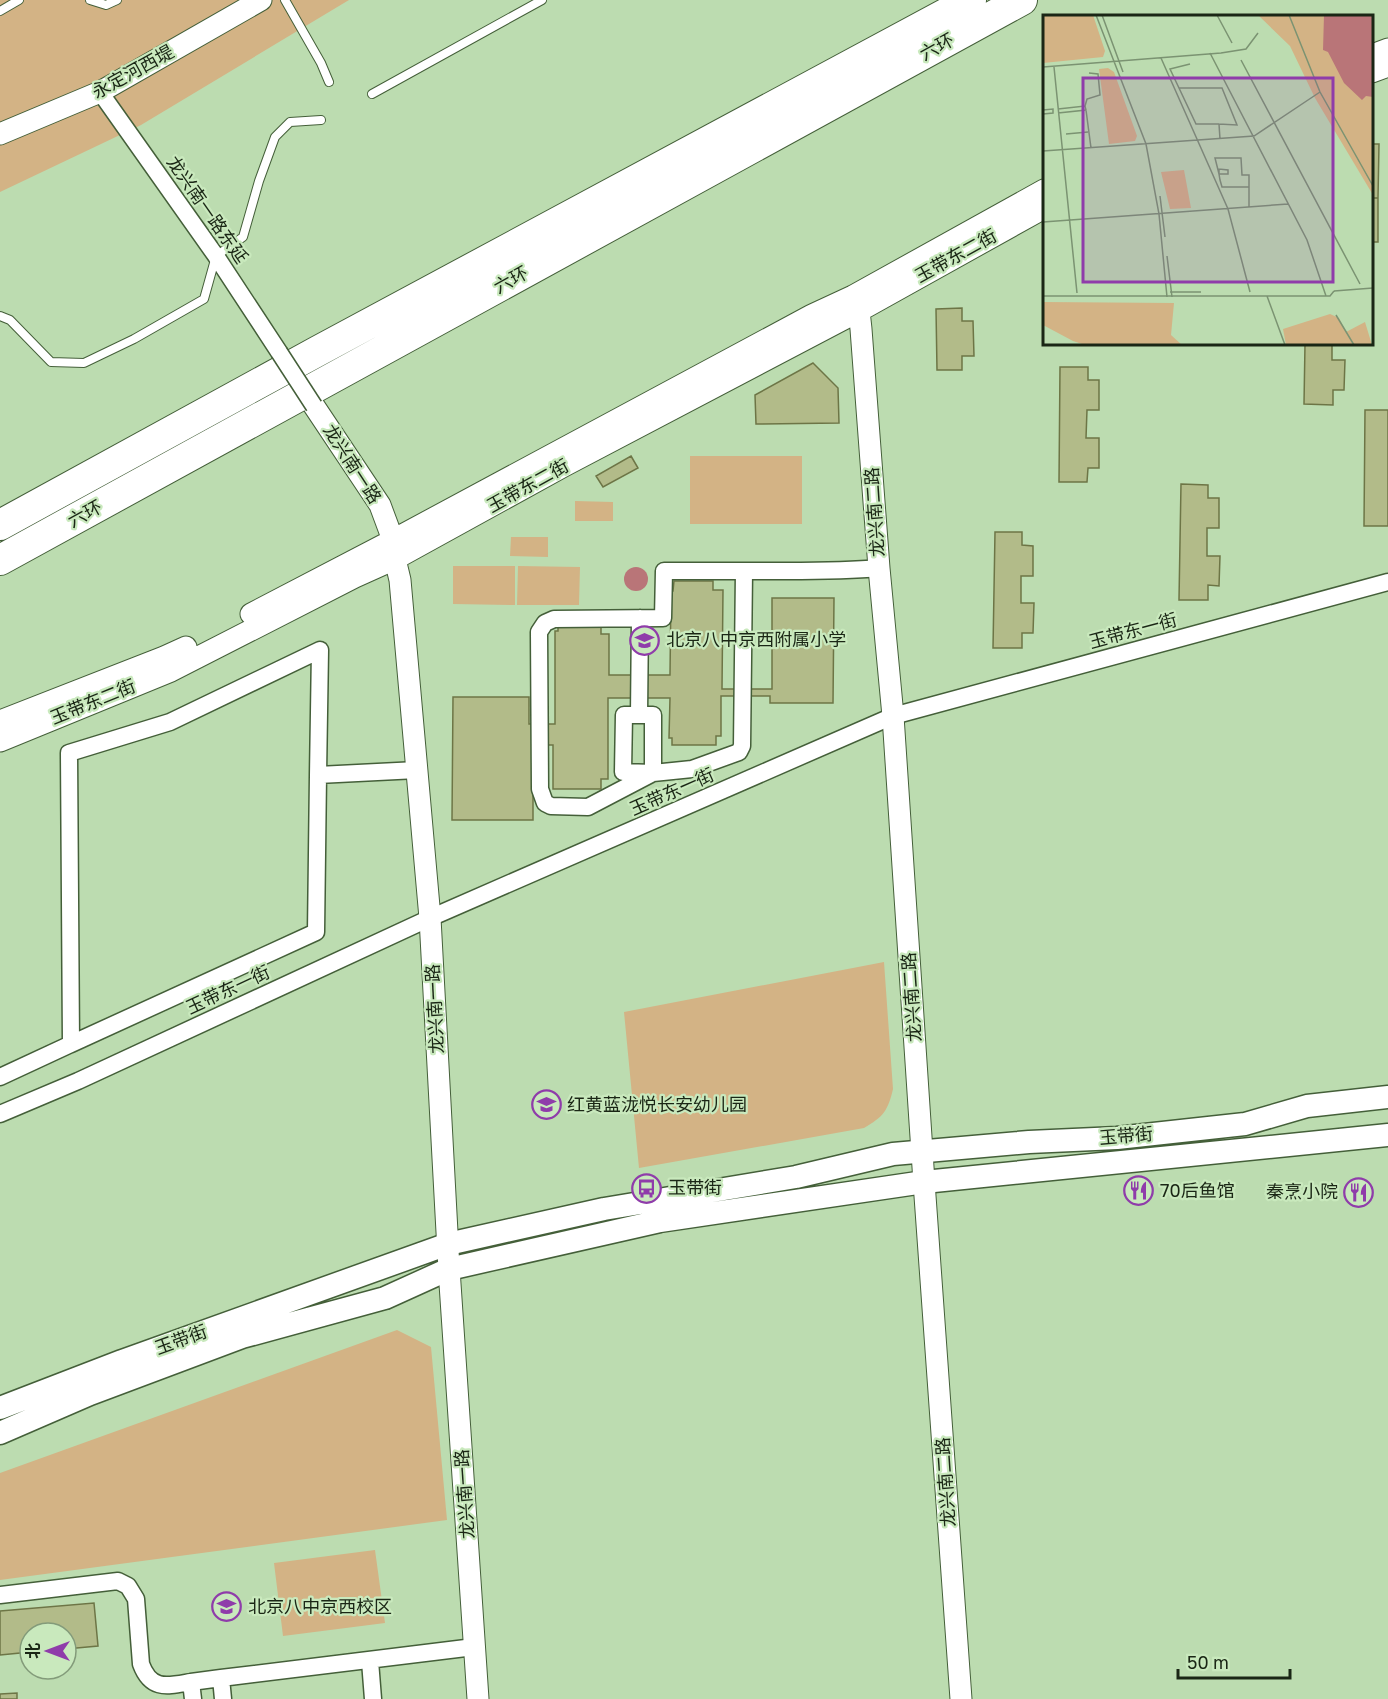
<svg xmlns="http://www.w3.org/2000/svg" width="1388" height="1699" viewBox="0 0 1388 1699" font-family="'Golos Text','Noto Sans SC',sans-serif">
  <rect width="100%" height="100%" fill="#bcdcb0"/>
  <path fill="#d3b385" d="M 0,0 L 349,0 L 141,125 L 0,192 Z
    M 690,456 L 802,456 L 802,524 L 690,524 Z
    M 575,501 L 613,502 L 613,521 L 575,521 Z
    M 511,537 L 548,537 L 548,557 L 510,556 Z
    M 453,566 L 515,566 L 515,605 L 453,604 Z
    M 518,566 L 580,567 L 579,605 L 517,605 Z
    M 884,962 L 893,1089 C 888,1111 883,1117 864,1128 L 639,1168 L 624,1012 Z
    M 397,1330 L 431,1347 L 447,1520 L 0,1580 L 0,1473 Z
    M 375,1550 L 385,1623 L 283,1636 L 274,1563 Z"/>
  <path fill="#b97578" d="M624 579a12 12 0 1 1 24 0a12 12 0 1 1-24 0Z"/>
  <path fill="#b2bb89" stroke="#6d7546" stroke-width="1.5" d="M 1372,144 L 1379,144 L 1378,198 L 1372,198 Z
    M 1372,198 L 1378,198 L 1378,242 L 1372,242 Z
    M 962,308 L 962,321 L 973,321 L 974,356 L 962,356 L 962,370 L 937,370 L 936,309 Z
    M 1305,344 L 1332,344 L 1332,360 L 1345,360 L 1344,390 L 1333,390 L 1333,405 L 1304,404 Z
    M 813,363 L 838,388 L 839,423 L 756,424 L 755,395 Z
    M 1060,367 L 1088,367 L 1088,380 L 1099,380 L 1099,410 L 1087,410 L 1086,438 L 1099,438 L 1099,468 L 1088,468 L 1087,482 L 1059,482 Z
    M 1365,410 L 1388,410 L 1388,526 L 1364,526 Z
    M 631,456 L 638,468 L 603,487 L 596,476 Z
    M 1181,484 L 1208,485 L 1208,498 L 1219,498 L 1219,528 L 1207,528 L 1207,556 L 1220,556 L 1219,586 L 1208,585 L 1208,600 L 1179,600 Z
    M 995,532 L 1022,532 L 1022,545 L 1033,546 L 1033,576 L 1021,576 L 1021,603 L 1034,603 L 1033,633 L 1022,633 L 1022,648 L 993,648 Z
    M 674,581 L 713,581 L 713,590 L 723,590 L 722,689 L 772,689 L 772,598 L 834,598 L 833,703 L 770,703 L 770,696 L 721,696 L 721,736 L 716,736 L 716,745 L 672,745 L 672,738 L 669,738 L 670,698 L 608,698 L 608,779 L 601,779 L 601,789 L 553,789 L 553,745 L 533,745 L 533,820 L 452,820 L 453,697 L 529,697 L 529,724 L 555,724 L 555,631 L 558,631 L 558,623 L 601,624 L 601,634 L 609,634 L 609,675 L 670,675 L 671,591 L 673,591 Z
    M 94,1603 L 98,1646 L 66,1649 L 66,1633 L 30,1633 L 30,1652 L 0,1655 L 0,1611 Z
    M 17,1693 L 17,1699 L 0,1699 L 0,1694 Z"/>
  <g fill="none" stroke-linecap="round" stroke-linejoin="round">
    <defs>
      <path id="service" d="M 90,0 L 106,5 L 117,0
        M 285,0 L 321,63 L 329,82
        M 0,11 L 19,0
        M 372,94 L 542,0
        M 0,316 L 10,320 L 51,362 L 84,363 L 134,339 L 204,299 L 216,256 L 243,237 L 259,181 L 275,137 L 290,122 L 321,120"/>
      <path id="minor" d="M 100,92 L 216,256 L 279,352
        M 744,571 L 742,746 L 739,752 L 692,769 L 653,773 L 623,772 L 624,715 L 653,715 L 653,773 L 588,807 L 551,806 L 545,803 L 540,789 L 539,632 L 545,623 L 554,619 L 663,618 L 664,571 C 704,571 745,571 786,571 C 817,571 848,571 879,568
        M 639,715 L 640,618
        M 318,775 L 316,932 L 71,1044 L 69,753 L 170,722 L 320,650 L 318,775 L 417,770
        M 0,1077 L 71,1044
        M 0,1114 L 78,1081 L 430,918 L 893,716 L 1388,582
        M 0,1595 L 118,1581 L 128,1586 L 136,1599 L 141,1664 C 151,1691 167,1686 191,1682
        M 370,1661 L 373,1699
        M 221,1678 L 474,1647
        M 193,1699 L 191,1682 L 221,1678 L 223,1699"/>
      <path id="tertiary" d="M 1372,55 L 1388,49
        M 1372,72 L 1388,66
        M 0,134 L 100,92 L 261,0
        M 853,296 L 859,311 L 861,329 L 879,568 L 893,716 L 924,1182 L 961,1699
        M 314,406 L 380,505 L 393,540 L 395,559 L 400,580 L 430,918 L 449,1269 L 478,1699
        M 251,614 L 393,540 L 812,315 L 853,296 L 1044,190
        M 0,721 L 164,657 L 186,647
        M 0,741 L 171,671 L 355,577 L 395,559 L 564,466 L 859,311 L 1044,208"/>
      <path id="secondary" d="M 0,1408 L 122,1361 L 448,1244 L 604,1209 L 796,1177 L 893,1154 L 1029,1142 L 1117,1138 L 1245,1124 L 1307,1106 L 1388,1097
        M 0,1433 L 90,1394 L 242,1337 L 385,1298 L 449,1269 L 660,1221 L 924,1182 L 1388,1135"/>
      <path id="motorway" d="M 0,525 L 318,351 L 971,0
        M 0,560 L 1022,0"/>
    </defs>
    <use href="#service" stroke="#445f39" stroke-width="10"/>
    <use href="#minor" stroke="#445f39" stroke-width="19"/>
    <use href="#tertiary" stroke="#445f39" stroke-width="23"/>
    <use href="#secondary" stroke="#445f39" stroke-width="25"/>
    <use href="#motorway" stroke="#445f39" stroke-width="32"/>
    <use href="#service" stroke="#fff" stroke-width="8"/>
    <use href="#minor" stroke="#fff" stroke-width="16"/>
    <use href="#tertiary" stroke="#fff" stroke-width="21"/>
    <use href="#secondary" stroke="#fff" stroke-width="22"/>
    <use href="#motorway" stroke="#fff" stroke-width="30"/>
    <defs>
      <path id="minor-bridge" d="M 279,352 L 314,406"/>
    </defs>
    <use href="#minor-bridge" stroke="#445f39" stroke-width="19" stroke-linecap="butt"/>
    <use href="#minor-bridge" stroke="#fff" stroke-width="16"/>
  </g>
  <defs>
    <symbol id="school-ring" viewBox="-11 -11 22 22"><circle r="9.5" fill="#c9e9bd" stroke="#8f3caa" stroke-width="1.5"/><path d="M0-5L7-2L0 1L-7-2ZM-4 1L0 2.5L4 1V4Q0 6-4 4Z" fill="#8f3caa"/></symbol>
    <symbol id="bus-ring" viewBox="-11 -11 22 22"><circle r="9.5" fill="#c9e9bd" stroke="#8f3caa" stroke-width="1.5"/><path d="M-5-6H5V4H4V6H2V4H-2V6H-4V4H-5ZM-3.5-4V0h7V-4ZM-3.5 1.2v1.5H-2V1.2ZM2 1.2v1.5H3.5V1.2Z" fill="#8f3caa"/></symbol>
    <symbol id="restaurant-ring" viewBox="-11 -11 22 22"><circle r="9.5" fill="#c9e9bd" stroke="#8f3caa" stroke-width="1.5"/><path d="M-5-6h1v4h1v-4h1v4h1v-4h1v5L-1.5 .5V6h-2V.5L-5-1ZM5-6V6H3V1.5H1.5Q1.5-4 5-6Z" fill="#8f3caa"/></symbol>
  </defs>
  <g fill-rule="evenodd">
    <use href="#school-ring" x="628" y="624" width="33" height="33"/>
    <use href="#school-ring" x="530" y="1088" width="33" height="33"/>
    <use href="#bus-ring" x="630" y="1172" width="33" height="33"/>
    <use href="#restaurant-ring" x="1122" y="1174" width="33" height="33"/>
    <use href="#restaurant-ring" x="1342" y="1176" width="33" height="33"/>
    <use href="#school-ring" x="210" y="1590" width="33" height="33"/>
  </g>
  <g text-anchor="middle" stroke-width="4.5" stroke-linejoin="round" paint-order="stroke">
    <g font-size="18" fill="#1a2615" stroke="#c9e9bd">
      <text transform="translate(937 47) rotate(-29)" y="6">六环</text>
      <text transform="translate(133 72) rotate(-29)" y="6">永定河西堤</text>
      <text transform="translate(207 210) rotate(55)" y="6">龙兴南一路东延</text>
      <text transform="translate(956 256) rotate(-29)" y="6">玉带东二街</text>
      <text transform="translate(511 280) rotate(-29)" y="6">六环</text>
      <text transform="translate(352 464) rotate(57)" y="6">龙兴南一路</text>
      <text transform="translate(528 486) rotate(-29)" y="6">玉带东二街</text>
      <text transform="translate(875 512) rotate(-94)" y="6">龙兴南二路</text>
      <text transform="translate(85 514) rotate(-29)" y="6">六环</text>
      <text transform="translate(1133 631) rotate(-15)" y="6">玉带东一街</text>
      <text transform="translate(93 702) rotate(-22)" y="6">玉带东二街</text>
      <text transform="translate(672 792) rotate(-24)" y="6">玉带东一街</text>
      <text transform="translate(228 990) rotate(-25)" y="6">玉带东一街</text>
      <text transform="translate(912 997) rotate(-94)" y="6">龙兴南二路</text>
      <text transform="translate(435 1009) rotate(-93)" y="6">龙兴南一路</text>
      <text transform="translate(1126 1136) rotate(-5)" y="6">玉带街</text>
      <text transform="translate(181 1340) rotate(-20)" y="6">玉带街</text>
      <text transform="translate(946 1482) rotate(-94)" y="6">龙兴南二路</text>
      <text transform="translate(465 1494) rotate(-94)" y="6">龙兴南一路</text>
    </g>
    <g font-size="18" fill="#1a2615" stroke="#c9e9bd" text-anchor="start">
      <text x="666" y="646">北京八中京西附属小学</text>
      <text x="567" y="1111">红黄蓝泷悦长安幼儿园</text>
      <text x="668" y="1194">玉带街</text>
      <text x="1160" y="1197">70后鱼馆</text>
      <text x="1338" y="1198" text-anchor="end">秦烹小院</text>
      <text x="248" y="1613">北京八中京西校区</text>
    </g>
  </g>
  <g transform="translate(1043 15)">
    <rect width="330" height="330" fill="#bcdcb0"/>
    <path d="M 0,0 L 50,0 L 62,36 L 60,42 L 0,48 ZM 215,0 L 330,0 L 330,180 L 272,83 L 247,31 ZM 65,53 L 71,57 L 94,121 L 92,126 L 66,129 L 56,54 ZM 141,155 L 148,193 L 127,194 L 118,157 ZM 0,287 L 131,288 L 128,320 L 139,330 L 42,330 L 30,326 L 0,310 ZM 287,299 L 296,303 L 303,317 L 322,307 L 329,330 L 243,330 L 240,314 Z" fill="#d3b385"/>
    <path d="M 281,0 L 330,0 L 330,82 L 323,81 L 319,85 L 301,68 L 285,37 L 280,35 Z" fill="#b97578"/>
    <path fill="none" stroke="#7b9372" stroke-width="1.5" d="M 53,0 L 103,129 L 116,199 L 124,282M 59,0 L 80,57M 174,0 L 189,28M 246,0 L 277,77 L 330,171M 167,38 L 264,225 L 283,281M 118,43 L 185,194 L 207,277M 198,45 L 317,269M 0,52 L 178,38 L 203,34 L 215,18M 11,52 L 34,278M 136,73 L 127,54 L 147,49M 42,91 L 44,84 L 57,80 L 55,59 L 46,58M 15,94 L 42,91 L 43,95 L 15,98M 0,95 L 10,94 L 10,98 L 0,99M 43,95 L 48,133M 176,109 L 153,109 L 136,73 L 179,73 L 194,110 L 176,109 L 177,124M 23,119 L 45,117M 0,136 L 211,121 L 277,77M 206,172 L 179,172 L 177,165 L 176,159 L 176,154 L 185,155 L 185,159 L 176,159 L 172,143 L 198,143 L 199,160 L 206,160 L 206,192M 117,181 L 122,222M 0,207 L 245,189M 124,241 L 129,282M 291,276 L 330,273M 127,277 L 158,277M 0,281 L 287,281 L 291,276M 224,281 L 242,330M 293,300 L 311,330"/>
    <path fill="#8f3caa" fill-opacity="0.15" stroke="#8f3caa" stroke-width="3" d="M 40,63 L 290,63 L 290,267 L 40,267 Z"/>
    <rect width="330" height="330" fill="none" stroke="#1a2615" stroke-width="3"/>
  </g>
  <g transform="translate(48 1651) rotate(270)"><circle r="28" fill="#c9e9bd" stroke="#839b7a" stroke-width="1.5"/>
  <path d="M0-4.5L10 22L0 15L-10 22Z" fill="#8f3caa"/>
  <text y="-9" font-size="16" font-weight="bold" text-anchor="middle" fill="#1a2615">北</text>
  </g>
  <path d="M1178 1669v9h112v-9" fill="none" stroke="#1a2615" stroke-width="3"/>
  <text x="1187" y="1669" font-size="18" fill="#1a2615" stroke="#c9e9bd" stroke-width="4.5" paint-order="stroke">50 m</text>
</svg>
